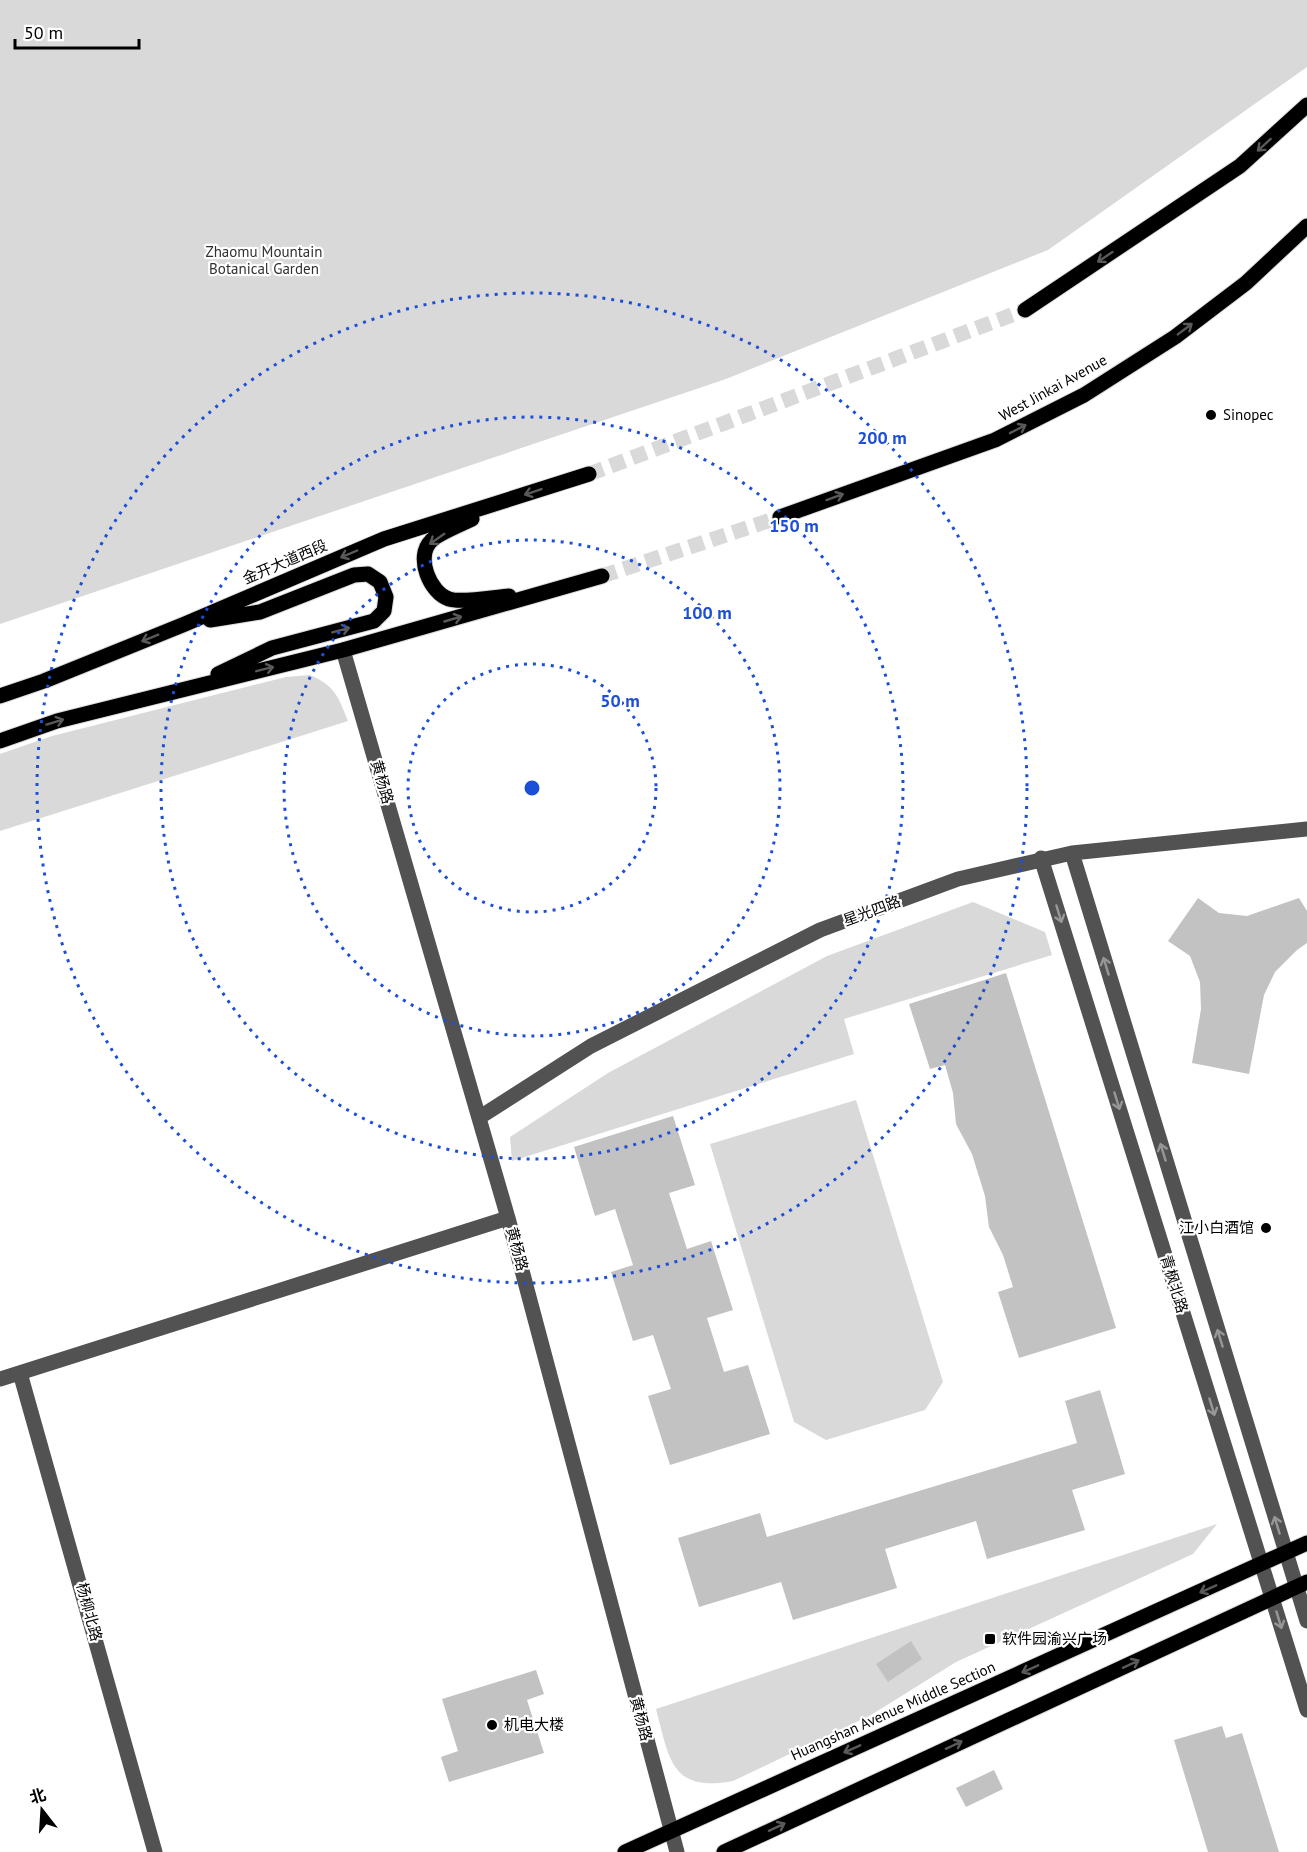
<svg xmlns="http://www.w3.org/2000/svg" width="1307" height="1852" viewBox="0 0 1307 1852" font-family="'PT Sans','Noto Sans SC',sans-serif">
  <rect width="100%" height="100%" fill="#fff"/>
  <path fill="#d9d9d9" d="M 0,0 L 1307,0 L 1307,67 L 1048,250 L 726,379 L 0,624 Z
    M 310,675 C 335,686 338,696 348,721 L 0,831 L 0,754 L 52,736 L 286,677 Z
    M 973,902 L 1045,932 L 1052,955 L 844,1019 L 854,1054 L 512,1161 L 510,1137 L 608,1073 L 827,956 Z
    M 856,1100 L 943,1382 L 925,1410 L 826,1440 L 794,1422 L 710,1144 Z
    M 1217,1524 L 1193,1554 L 956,1662 L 871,1715 L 733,1781 C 670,1793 669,1757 656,1709 Z"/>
  <path fill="#c2c2c2" d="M 1198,898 L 1219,913 L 1247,916 L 1299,898 L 1307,911 L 1307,943 L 1297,950 L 1275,972 L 1264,995 L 1249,1074 L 1192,1063 L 1201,1009 L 1200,982 L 1190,956 L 1168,941 Z
    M 1006,973 L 1116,1328 L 1019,1358 L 998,1292 L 1013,1287 L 1003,1255 L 989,1227 L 985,1196 L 972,1154 L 956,1124 L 953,1093 L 945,1065 L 930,1069 L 909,1004 Z
    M 673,1116 L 695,1185 L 669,1193 L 687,1249 L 711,1241 L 733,1310 L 707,1318 L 724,1372 L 748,1365 L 770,1434 L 670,1465 L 648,1396 L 671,1389 L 653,1335 L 633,1341 L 611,1272 L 633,1265 L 615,1209 L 595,1216 L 574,1147 Z
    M 1100,1390 L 1125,1474 L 1072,1490 L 1085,1530 L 987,1559 L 976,1521 L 885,1549 L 897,1588 L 793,1620 L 781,1582 L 699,1607 L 678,1538 L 760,1513 L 767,1537 L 1077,1443 L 1065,1401 Z
    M 911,1641 L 922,1659 L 888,1682 L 876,1664 Z
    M 536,1670 L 544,1694 L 527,1700 L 544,1753 L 449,1782 L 441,1757 L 458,1751 L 442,1699 Z
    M 1222,1726 L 1226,1738 L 1242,1733 L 1279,1852 L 1208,1852 L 1174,1740 Z
    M 994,1770 L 1003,1789 L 966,1807 L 956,1788 Z"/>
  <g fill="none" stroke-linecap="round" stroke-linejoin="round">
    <path stroke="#d9d9d9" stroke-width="15" stroke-dasharray="15 8" stroke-linecap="butt" d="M 589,474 L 1025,310
      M 602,576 L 780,517"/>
    <defs>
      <path id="major" d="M 1025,310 L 1240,166 L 1307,105
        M 780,517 L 995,440 L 1084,395 L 1175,337 L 1246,283 L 1307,226
        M 472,519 C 462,524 437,534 431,541 C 415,557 430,593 449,599 C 460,603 496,597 509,596
        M 210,620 L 260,612 L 354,575 L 368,574 L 380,582 L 386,597 L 384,611 L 374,621 L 272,648 L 218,674
        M 0,696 L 44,681 L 185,624 L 384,539 L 589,474
        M 0,741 L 57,721 L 343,650 L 602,576
        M 625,1852 L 1307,1543
        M 724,1852 L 1307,1582"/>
    </defs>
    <use href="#major" stroke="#dbdbdb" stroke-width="17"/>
    <path stroke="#525252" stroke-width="15" d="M 343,650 L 508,1218 L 677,1852
      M 1072,853 L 1307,1621
      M 1041,858 L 1307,1710
      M 480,1117 L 591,1046 L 820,930 L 958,879 L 1072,853 L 1307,829
      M 20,1373 L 155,1852
      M 0,1379 L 508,1218"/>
    <use href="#major" stroke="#000" stroke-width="15"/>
  </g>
  <defs><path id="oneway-shaft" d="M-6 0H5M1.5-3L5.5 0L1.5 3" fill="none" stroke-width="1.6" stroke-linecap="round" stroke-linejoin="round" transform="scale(1.5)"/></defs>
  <g stroke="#595959">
    <use href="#oneway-shaft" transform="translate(1264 145) rotate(138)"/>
    <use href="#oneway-shaft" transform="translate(1105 257) rotate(146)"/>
    <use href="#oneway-shaft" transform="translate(1185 329) rotate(-37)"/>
    <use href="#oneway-shaft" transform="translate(1018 429) rotate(-27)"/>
    <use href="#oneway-shaft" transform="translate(533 492) rotate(162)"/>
    <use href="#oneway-shaft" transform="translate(835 497) rotate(-20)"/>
    <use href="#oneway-shaft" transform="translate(437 539) rotate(145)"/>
    <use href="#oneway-shaft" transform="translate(349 554) rotate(157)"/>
    <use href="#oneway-shaft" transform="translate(453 619) rotate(-16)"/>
    <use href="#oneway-shaft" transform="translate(341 630) rotate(-15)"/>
    <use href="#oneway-shaft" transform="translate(150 638) rotate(158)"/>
    <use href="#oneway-shaft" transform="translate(265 669) rotate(-14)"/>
    <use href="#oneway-shaft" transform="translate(55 722) rotate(-17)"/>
    <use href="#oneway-shaft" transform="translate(1208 1589) rotate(156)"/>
    <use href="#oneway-shaft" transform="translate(1131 1664) rotate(-25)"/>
    <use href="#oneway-shaft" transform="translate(1030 1669) rotate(156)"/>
    <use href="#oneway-shaft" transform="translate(954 1745) rotate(-25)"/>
    <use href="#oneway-shaft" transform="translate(852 1749) rotate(156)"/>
    <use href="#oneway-shaft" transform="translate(777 1827) rotate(-25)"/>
  </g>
  <g stroke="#979797">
    <use href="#oneway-shaft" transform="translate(1059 914) rotate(73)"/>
    <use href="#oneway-shaft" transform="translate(1106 966) rotate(-107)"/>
    <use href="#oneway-shaft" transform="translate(1117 1101) rotate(73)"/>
    <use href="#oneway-shaft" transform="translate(1163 1152) rotate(-107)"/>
    <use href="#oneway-shaft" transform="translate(1220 1338) rotate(-107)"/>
    <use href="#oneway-shaft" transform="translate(1212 1407) rotate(73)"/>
    <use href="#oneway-shaft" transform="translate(1277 1525) rotate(-107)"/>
    <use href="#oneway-shaft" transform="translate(1279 1620) rotate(73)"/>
  </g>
  <g fill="none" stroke="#1d4ed8" stroke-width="3" stroke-dasharray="3 6">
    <circle cx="532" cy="788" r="124"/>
    <circle cx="532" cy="788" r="248"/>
    <circle cx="532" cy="788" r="371"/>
    <circle cx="532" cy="788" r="495"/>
  </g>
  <g fill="#000" stroke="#fff" stroke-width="2">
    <circle cx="1211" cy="415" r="6"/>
    <circle cx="1266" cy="1228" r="6"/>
    <rect x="984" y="1633" width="12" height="12" rx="3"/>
    <circle cx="492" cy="1725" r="6"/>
  </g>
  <g text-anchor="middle" stroke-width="4.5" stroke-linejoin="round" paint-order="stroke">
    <g font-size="15" fill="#303030" stroke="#fff">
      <text x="264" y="257">Zhaomu Mountain<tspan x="264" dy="17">Botanical Garden</tspan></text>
    </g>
    <g font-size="15" fill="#000" stroke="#fff">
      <text transform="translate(1053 388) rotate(-29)" y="5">West Jinkai Avenue</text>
      <text transform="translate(285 562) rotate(-23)" y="5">金开大道西段</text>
      <text transform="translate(382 782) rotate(74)" y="5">黄杨路</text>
      <text transform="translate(872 911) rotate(-20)" y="5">星光四路</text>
      <text transform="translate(517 1249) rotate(75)" y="5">黄杨路</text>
      <text transform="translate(1174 1284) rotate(73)" y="5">青枫北路</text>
      <text transform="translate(89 1612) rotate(75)" y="5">杨柳北路</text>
      <text transform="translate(893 1711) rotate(-24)" y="5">Huangshan Avenue Middle Section</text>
      <text transform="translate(641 1719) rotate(75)" y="5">黄杨路</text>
    </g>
    <g font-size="15" fill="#000" stroke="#fff" text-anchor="start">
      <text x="1223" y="420">Sinopec</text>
      <text x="1254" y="1233" text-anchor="end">江小白酒馆</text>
      <text x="1002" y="1644">软件园渝兴广场</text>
      <text x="504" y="1730">机电大楼</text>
    </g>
  </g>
  <circle cx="532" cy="788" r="9" fill="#1d4ed8" stroke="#fff" stroke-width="3"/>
  <g font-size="18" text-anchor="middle" font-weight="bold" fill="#1d4ed8" stroke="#fff" stroke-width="4.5" stroke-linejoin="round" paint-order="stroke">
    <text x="882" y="444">200 m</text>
    <text x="794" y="532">150 m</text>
    <text x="707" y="619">100 m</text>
    <text x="620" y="707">50 m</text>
  </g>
  <g transform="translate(42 1810) rotate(343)" stroke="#ffffff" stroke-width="4.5" paint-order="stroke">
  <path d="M0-4.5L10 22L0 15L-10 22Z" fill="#000000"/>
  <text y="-9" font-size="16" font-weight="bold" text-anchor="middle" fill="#000000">北</text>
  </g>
  <path d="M15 39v9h124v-9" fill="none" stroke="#000000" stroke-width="3"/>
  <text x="24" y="39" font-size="18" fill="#000000" stroke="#ffffff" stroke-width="4.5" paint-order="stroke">50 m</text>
</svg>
